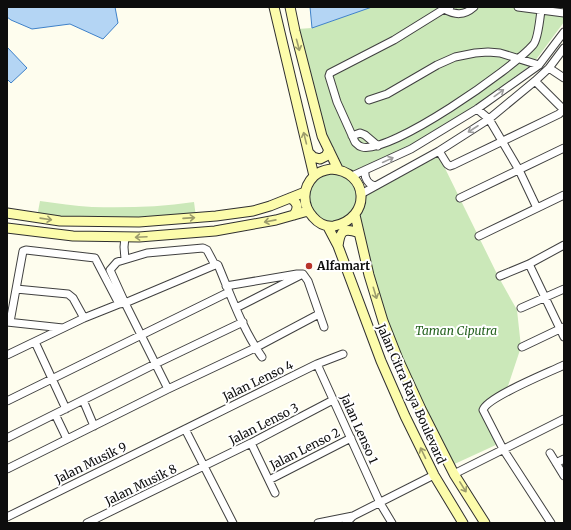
<svg xmlns="http://www.w3.org/2000/svg" width="571" height="530" viewBox="0 0 571 530" font-family="Merriweather,serif">
  <rect width="100%" height="100%" fill="#fefdee"/>
  <path fill="#cbe8b9" d="M 372,7 L 564,7 L 564,22 L 535,61 L 487,101 L 411,149 L 352,176 L 361,195 L 437,152 L 498,276 L 517,310 L 521,347 L 506,392 L 483,411 L 498,444 L 448,467 L 398,359 L 355,215 L 328,227 L 305,202 L 314,176 L 341,169 L 325,138 L 297,29 L 312,28 Z
    M 40,201 C 57,203 75,206 92,207 C 126,208 160,207 194,202 L 196,217 L 139,222 L 37,217 Z"/>
  <path fill="#b4d5f4" stroke="#3e81c9" d="M 7,7 L 115,7 L 118,23 L 103,39 L 70,24 L 32,29 L 11,20 L 7,17 Z
    M 310,7 L 372,7 L 312,28 Z
    M 7,47 L 27,68 L 11,83 L 7,79 Z"/>
  <g fill="none" stroke-linecap="round" stroke-linejoin="round">
    <defs>
      <path id="minor" d="M 450,7 L 444,9 L 394,40 L 330,73 L 329,76 L 337,102 L 355,142 C 357,144 358,146 362,147 C 391,154 512,69 533,45 C 538,40 540,18 541,10
        M 518,7 L 564,13
        M 444,9 C 455,15 464,16 474,7
        M 549,68 L 564,78
        M 369,100 L 387,94 L 437,65 L 455,57 L 475,53 L 488,52 L 500,53 L 539,65
        M 477,109 L 489,119 L 519,170 L 537,208
        M 352,136 L 360,133 L 365,135 L 378,146
        M 439,151 L 447,164 L 450,166 L 453,165 L 559,114 L 562,111 L 562,108 L 535,81
        M 365,170 C 364,178 368,184 375,186
        M 352,176 L 411,149 L 477,109 L 539,65 L 564,32
        M 361,194 L 439,151 L 489,119 L 535,81 L 549,68 L 564,48
        M 460,198 L 564,148
        M 479,236 L 564,195
        M 125,237 L 124,247 L 125,259
        M 529,264 L 564,337
        M 215,265 L 125,303 L 110,270 L 117,262 L 147,253 L 203,248 L 207,250 L 215,265 L 216,264 L 218,265 C 231,296 243,330 262,357
        M 500,276 L 529,264 L 564,245
        M 226,286 L 297,274 L 303,274 L 308,281 L 324,327
        M 16,289 L 68,294 L 73,298 L 84,318
        M 236,308 L 301,275
        M 521,308 L 564,289
        M 7,322 L 63,328
        M 10,322 L 23,251 L 26,250 L 95,258 L 119,304 L 125,303 L 168,389
        M 35,342 L 66,409
        M 522,347 L 564,327
        M 7,355 L 84,318 L 119,304
        M 317,364 L 380,503 L 392,523
        M 83,400 L 94,426
        M 7,401 L 229,292
        M 55,414 L 67,439
        M 185,429 L 233,523
        M 7,438 L 155,364 L 243,322
        M 251,443 L 275,493
        M 550,453 L 564,476
        M 556,463 L 564,459
        M 7,469 L 168,389 L 255,348 L 319,314
        M 454,474 L 564,419
        M 269,480 L 351,438
        M 7,517 L 317,364 L 343,354
        M 87,523 L 251,443 L 333,400
        M 318,523 L 353,516
        M 346,523 L 353,516 L 434,475
        M 551,523 L 503,449 L 483,410 C 487,397 550,372 564,365"/>
      <path id="secondary" d="M 274,7 L 314,176
        M 290,7 L 295,31 L 322,136 L 338,169
        M 309,153 L 313,157 L 320,159 L 326,156 L 329,150
        M 331,169 C 369,171 372,218 334,226 C 326,227 319,224 313,217 C 302,205 302,188 314,176 C 318,172 325,170 331,169 Z
        M 290,198 C 298,202 299,208 294,215
        M 7,213 L 60,221 L 139,222 L 216,216 L 253,211 L 270,206 L 305,192
        M 355,215 L 369,275 L 383,321 L 398,359 L 421,409 L 454,474 L 485,523
        M 328,227 L 338,246 L 381,361 L 405,416 L 434,475 L 463,523
        M 7,228 L 73,236 L 139,237 L 215,231 L 276,220 L 308,211
        M 338,246 C 340,231 343,227 359,233"/>
    </defs>
    <use href="#minor" stroke="#404040" stroke-width="9"/>
    <use href="#secondary" stroke="#2f2f2f" stroke-width="11"/>
    <use href="#minor" stroke="#fff" stroke-width="7"/>
    <use href="#secondary" stroke="#fcfcab" stroke-width="9"/>
  </g>
  <defs><path id="oneway-shaft" d="M-6 0H5M1.5-3L5.5 0L1.5 3" fill="none" stroke-width="1.6" stroke-linecap="round" stroke-linejoin="round"/></defs>
  <g stroke="#9c9c6c">
    <use href="#oneway-shaft" transform="translate(298 45) rotate(75)"/>
    <use href="#oneway-shaft" transform="translate(305 138) rotate(-104)"/>
    <use href="#oneway-shaft" transform="translate(189 218) rotate(-4)"/>
    <use href="#oneway-shaft" transform="translate(46 219) rotate(8)"/>
    <use href="#oneway-shaft" transform="translate(270 221) rotate(169)"/>
    <use href="#oneway-shaft" transform="translate(141 237) rotate(177)"/>
    <use href="#oneway-shaft" transform="translate(375 293) rotate(73)"/>
    <use href="#oneway-shaft" transform="translate(423 453) rotate(-116)"/>
    <use href="#oneway-shaft" transform="translate(463 487) rotate(58)"/>
  </g>
  <g stroke="#9e9e9e">
    <use href="#oneway-shaft" transform="translate(499 93) rotate(-36)"/>
    <use href="#oneway-shaft" transform="translate(473 129) rotate(147)"/>
    <use href="#oneway-shaft" transform="translate(388 160) rotate(-25)"/>
  </g>
  <circle fill="#b8342a" stroke="#fff" stroke-width="1.5" cx="309" cy="266" r="4"/>
  <g text-anchor="middle" stroke-width="4" stroke-linejoin="round" paint-order="stroke">
    <g font-size="12" font-weight="bold" fill="#0d0d0d" stroke="#fff" text-anchor="start">
      <text x="317" y="270">Alfamart</text>
    </g>
    <g font-size="12" font-style="italic" fill="#266320" stroke="#fff">
      <text x="456" y="335">Taman Ciputra</text>
    </g>
    <g font-size="12" fill="#0d0d0d" stroke="#fff">
      <text transform="translate(258 381) rotate(-26)" y="4">Jalan Lenso 4</text>
      <text transform="translate(411 394) rotate(66)" y="4">Jalan Citra Raya Boulevard</text>
      <text transform="translate(264 424) rotate(-27)" y="4">Jalan Lenso 3</text>
      <text transform="translate(359 429) rotate(66)" y="4">Jalan Lenso 1</text>
      <text transform="translate(305 449) rotate(-27)" y="4">Jalan Lenso 2</text>
      <text transform="translate(91 463) rotate(-26)" y="4">Jalan Musik 9</text>
      <text transform="translate(141 485) rotate(-26)" y="4">Jalan Musik 8</text>
    </g>
  </g>
  <rect width="571" height="530" fill="none" stroke="#0d0d0d" stroke-width="16"/>
</svg>
